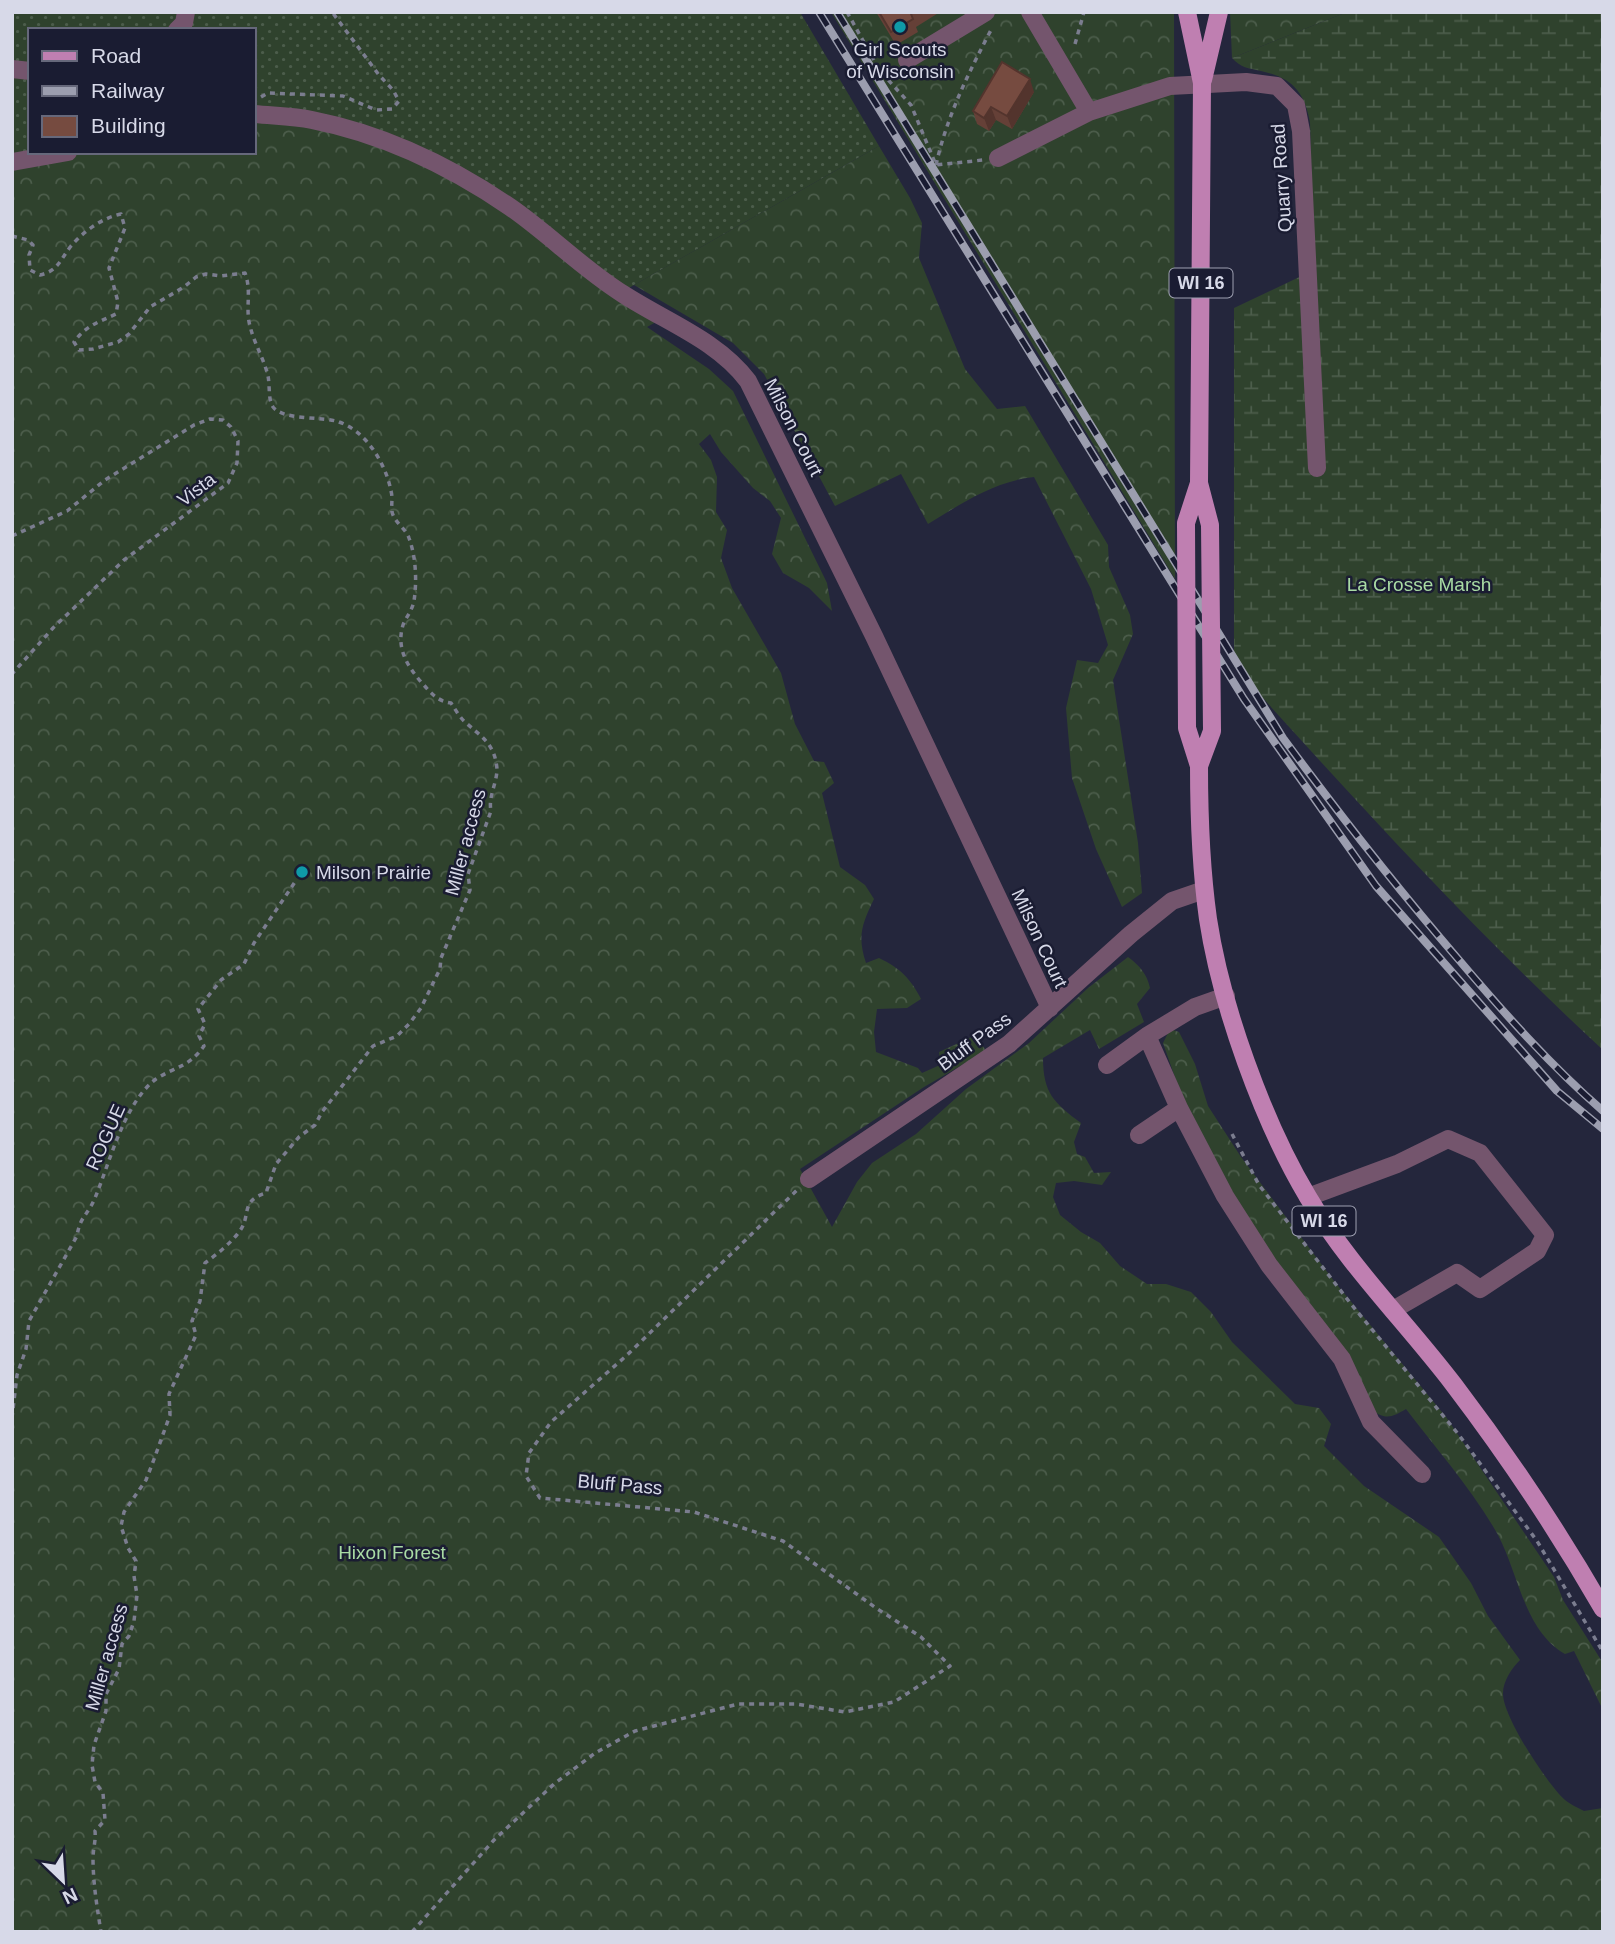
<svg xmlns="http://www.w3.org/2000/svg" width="1615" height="1944" viewBox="0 0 1615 1944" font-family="Arial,sans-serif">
  <defs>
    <pattern id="grass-dots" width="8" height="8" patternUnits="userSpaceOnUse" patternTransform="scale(1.75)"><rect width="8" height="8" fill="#2f422d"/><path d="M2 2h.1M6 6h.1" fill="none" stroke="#4c5d4b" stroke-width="1.8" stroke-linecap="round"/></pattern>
    <pattern id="forest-crowns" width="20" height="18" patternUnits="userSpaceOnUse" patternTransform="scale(1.75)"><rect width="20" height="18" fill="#2f422d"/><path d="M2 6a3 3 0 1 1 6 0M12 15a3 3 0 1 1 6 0" fill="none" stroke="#4c5d4b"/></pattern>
    <pattern id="wetland-marsh" width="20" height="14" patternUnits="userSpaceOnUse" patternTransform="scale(1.75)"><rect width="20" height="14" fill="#2f422d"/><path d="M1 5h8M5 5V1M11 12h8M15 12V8" fill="none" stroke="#4c5d4b"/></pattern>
  </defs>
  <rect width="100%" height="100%" fill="#24263c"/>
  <path fill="url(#grass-dots)" d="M 12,12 L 800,12 L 879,146 L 620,293 L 254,114 L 254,30 L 30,30 L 30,152 L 12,162 Z"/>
  <path fill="url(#forest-crowns)" d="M 831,12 L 1174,12 L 1175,579 Z
    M 1230,12 L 1347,12 L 1232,58 Z
    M 254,114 L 311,119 L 452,171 L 663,318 L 647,327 L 709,369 L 733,391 L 827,583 L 832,611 L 809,588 L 783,573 L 772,554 L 781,518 L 770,501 L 753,488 L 721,452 L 710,434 L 699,444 L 711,460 L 717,477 L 716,512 L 727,530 L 721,558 L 732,588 L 781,673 L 795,724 L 814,761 L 824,762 L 834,783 L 822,793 L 840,867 L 865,885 L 874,899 C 862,924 857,936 866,963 L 879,958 C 900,968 911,979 921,999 L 907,1008 L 877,1009 L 874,1032 L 876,1052 L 918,1068 L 922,1073 L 940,1065 L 939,1052 L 976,1035 L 986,1051 L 924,1087 L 800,1169 L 832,1227 L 857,1182 L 872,1163 L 916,1134 L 966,1089 L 1029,1043 L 1088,988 L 1128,957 C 1140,966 1147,974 1150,988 L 1137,1004 L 1144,1022 L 1099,1049 L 1090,1030 L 1043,1058 C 1043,1093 1054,1103 1081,1123 L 1074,1142 L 1077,1154 L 1085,1157 L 1094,1173 L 1111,1172 L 1102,1185 L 1074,1181 L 1056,1183 L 1053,1197 L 1060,1215 L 1081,1232 L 1100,1243 L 1120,1266 L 1147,1284 L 1166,1284 L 1191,1292 L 1211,1312 L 1232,1342 L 1295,1404 L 1319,1408 L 1331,1424 L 1324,1446 L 1364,1486 L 1439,1537 L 1471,1583 L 1488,1616 L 1520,1660 C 1512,1668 1503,1681 1503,1693 C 1502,1716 1548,1785 1565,1800 C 1570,1804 1578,1808 1584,1811 L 1603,1808 L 1603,1932 L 12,1932 L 12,162 L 68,152 L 254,152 Z
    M 879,146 L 910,198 L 922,223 L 919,258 L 965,369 L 997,409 L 1025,406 L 1108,545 L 1109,567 L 1130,615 L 1133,634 L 1113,680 L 1138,843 L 1142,893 L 1122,907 L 1096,849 L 1072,778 L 1066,708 L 1077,660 L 1098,663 L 1108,645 L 1091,589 L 1034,477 C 994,481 961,504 928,524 L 901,474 L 835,506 L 764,374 L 733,343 L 634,285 Z
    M 1170,1029 L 1179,1032 L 1195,1064 L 1208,1106 L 1241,1157 L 1334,1281 L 1446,1417 L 1554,1577 L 1563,1600 L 1603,1663 L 1603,1710 L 1574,1651 L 1565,1654 C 1524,1630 1519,1575 1498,1535 C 1473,1490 1437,1450 1406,1409 C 1392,1417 1387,1420 1373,1411 L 1284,1277 L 1193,1129 L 1163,1043 Z"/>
  <path fill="url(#wetland-marsh)" d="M 1347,12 L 1603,12 L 1603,1050 C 1472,929 1353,798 1234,666 L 1234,308 L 1314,270 L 1310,122 C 1304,91 1292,78 1261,71 C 1248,68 1241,68 1232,58 Z"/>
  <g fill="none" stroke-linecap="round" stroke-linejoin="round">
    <path stroke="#7b7d8f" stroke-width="3.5" stroke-dasharray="5 5" stroke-linecap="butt" d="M 847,12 L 880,71 L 911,105 L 936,165 L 983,160
      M 1075,44 L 1084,12
      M 261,97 L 268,93 L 343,96 L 376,110 L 392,109 L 399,101 L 393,90 L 379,75 L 332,12
      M 936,165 C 947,116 968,74 991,30
      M 12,236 L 28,240 L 33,245 L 29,255 L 30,270 L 40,275 C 58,271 60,260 71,246 C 84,231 102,218 121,214 L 125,228 L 109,268 L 118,302 L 116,314 C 99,322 85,326 74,342 L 79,350 L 93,349 L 118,342 L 129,334 L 150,307 L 184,287 L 196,277 L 206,274 L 221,276 L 245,273 C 252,291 245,308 250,326 C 254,343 264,359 268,376 C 270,385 268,400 273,407 C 284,421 323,416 339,422 C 366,431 386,464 391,491 C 393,498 391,505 392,512 C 395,523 406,529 409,538 C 416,557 417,581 414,601 C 412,611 406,617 403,625 C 396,648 407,666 422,683 C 431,693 437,701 451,703 C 455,709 459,716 464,721 C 480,736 495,743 497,769 C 497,783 488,797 491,811 L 468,874 L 470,890 L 441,958 L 440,969 L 421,1008 L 409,1024 L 397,1036 L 373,1046 L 322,1112 L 315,1125 L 299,1137 L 276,1164 L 266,1193 C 239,1201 252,1216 239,1232 C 231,1243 216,1255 205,1263 L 200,1301 L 192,1321 L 196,1335 L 169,1394 L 170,1415 L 153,1462 L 146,1480 L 124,1512 L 121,1526 L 128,1548 L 136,1561 L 134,1576 L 137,1595 L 134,1621 L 129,1636 L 122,1644 L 119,1669 L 106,1694 L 106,1711 L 94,1745 L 92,1765 L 95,1782 L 103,1793 L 105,1820 L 95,1831 C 96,1841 93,1849 93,1858 C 93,1883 97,1907 101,1932
      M 12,536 L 67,511 L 105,480 L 194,425 L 210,419 L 223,420 L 231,427 L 238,441 L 237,463 L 228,483 L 124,560 L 53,628 L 12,674
      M 1232,1134 L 1259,1185 L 1351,1304 L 1459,1435 L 1537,1541 L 1603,1652
      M 12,1418 L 17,1375 L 26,1349 L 29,1321 L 77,1236 C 80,1216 88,1215 95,1198 C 110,1162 124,1103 156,1079 C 176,1066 188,1068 204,1046 L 199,1036 L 205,1024 L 198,1009 L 221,980 L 244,964 L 254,943 L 297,879
      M 412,1932 L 494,1840 L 554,1784 L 595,1753 L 635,1731 L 738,1704 L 796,1704 L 845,1712 L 894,1702 L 950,1666 L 921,1637 L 876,1608 L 783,1541 L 694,1512 L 540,1498 L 526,1476 L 529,1453 L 551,1422 L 626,1356 L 797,1190"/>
    <path stroke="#74556d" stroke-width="18" d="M 1030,12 L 1089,112
      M 177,30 L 184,23 L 186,12
      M 907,60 L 986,12
      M 12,69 L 30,71
      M 254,114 C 273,116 293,116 312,120 C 383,134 450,166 510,207 C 549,234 583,269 623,294 C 666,322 717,340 748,381 L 874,636 L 1050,1008
      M 998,158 L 1089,112 L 1170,86 L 1246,82 L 1277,86 L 1296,105 L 1301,131 L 1317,468
      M 12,162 L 68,152
      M 1226,996 L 1195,1007 L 1147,1036 L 1179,1108 L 1225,1196 L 1269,1265 L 1342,1359 L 1371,1422 L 1422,1474
      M 1107,1065 L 1147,1036
      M 1139,1135 L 1179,1108
      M 809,1179 L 1009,1044 L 1131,934 L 1172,901 L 1204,890
      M 1308,1197 L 1397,1164 L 1448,1139 L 1480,1153 L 1545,1235 L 1537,1251 L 1480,1289 L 1457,1273 L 1393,1310"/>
    <path stroke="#bf7fb1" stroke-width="18" d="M 1187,12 L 1202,83 L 1199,483
      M 1203,80 L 1219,12
      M 1199,766 C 1199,817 1201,869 1208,919 C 1221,1005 1263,1122 1308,1197 C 1348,1265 1406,1322 1454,1385 C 1508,1456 1558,1531 1603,1609"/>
    <defs>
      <path id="rail" d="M 819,12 L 1244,699 L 1376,886 L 1557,1091 L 1603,1129
        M 837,12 L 1283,738 C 1339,814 1397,888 1459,960 C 1504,1013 1550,1065 1603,1111"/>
    </defs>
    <use href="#rail" stroke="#9c9eaf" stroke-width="8"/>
    <use href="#rail" stroke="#1a1c32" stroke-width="5" stroke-dasharray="16" stroke-linecap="butt"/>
    <path stroke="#bf7fb1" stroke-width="18" d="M 1199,483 L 1186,523 L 1187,728 L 1199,766
      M 1199,483 L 1210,525 L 1212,731 L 1199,766"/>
  </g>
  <path fill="#654037" d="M 876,12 L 940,12 L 916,27 L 918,32 L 896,45 Z
    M 1034,92 L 1012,129 L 996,120 L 989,131 L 977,124 L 973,111 Z"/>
  <path fill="#53342d" d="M 1030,79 L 1034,92 L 1012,129 L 1007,116 Z
    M 991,107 L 996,120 L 989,131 L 984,118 Z"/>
  <path fill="#764b40" stroke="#53342d" stroke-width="2" d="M 879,12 L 914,12 L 911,14 L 913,19 L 891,32 Z
    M 1002,62 L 1030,79 L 1007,116 L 991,107 L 984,118 L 973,111 Z"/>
  <g fill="#0f9aa8" stroke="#1a1c32" stroke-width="2.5">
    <circle cx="900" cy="27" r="7"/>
    <circle cx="302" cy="872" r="7"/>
  </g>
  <g text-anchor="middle" stroke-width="5" stroke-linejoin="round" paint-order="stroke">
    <g fill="#1a1c32" stroke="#9ea0b1" stroke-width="2">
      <rect x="1169.5" y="268.5" width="63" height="29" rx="5"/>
      <rect x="1292.5" y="1206.5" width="63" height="29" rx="5"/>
    </g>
    <g font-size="18" font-weight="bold" fill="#d7d9e8">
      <text x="1201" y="289">WI 16</text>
      <text x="1324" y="1227">WI 16</text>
    </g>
    <g font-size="19" fill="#d7d9e8" stroke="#1a1c32">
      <text x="900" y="56">Girl Scouts<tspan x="900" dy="22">of Wisconsin</tspan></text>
      <text x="316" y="879" text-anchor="start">Milson Prairie</text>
    </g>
    <g font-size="19" fill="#d7d9e8" stroke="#1a1c32">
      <text transform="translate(1281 178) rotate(-94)" y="7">Quarry Road</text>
      <text transform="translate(794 427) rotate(63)" y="7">Milson Court</text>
      <text transform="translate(196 489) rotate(-37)" y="7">Vista</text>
      <text transform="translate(465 842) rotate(-75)" y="7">Miller access</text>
      <text transform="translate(1040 938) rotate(65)" y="7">Milson Court</text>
      <text transform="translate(974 1041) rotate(-36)" y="7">Bluff Pass</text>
      <text transform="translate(105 1137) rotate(-66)" y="7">ROGUE</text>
      <text transform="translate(620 1484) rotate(5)" y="7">Bluff Pass</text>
      <text transform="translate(106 1657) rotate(-74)" y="7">Miller access</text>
    </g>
    <g font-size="19" fill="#a9dba4" stroke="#1a1c32">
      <text x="1419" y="591">La Crosse Marsh</text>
      <text x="392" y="1559">Hixon Forest</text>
    </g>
  </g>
  <rect width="1615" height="1944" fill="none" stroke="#d7d9e8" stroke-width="28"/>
  <rect x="28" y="28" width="228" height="126" fill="#1a1c32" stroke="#66687b" stroke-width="2"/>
  <rect x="42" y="51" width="35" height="10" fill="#bf7fb1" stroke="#66687b" stroke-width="2"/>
  <text x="91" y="63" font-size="21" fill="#d7d9e8">Road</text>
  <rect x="42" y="86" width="35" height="10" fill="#9c9eaf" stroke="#66687b" stroke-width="2"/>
  <text x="91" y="98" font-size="21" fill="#d7d9e8">Railway</text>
  <rect x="42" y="116" width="35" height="21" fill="#764b40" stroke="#66687b" stroke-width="2"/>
  <text x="91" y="133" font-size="21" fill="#d7d9e8">Building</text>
  <g transform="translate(63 1881) rotate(155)" stroke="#1a1c32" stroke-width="5" paint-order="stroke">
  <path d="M0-5L12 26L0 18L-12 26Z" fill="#d7d9e8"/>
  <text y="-10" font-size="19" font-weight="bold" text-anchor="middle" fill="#d7d9e8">N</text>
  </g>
</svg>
